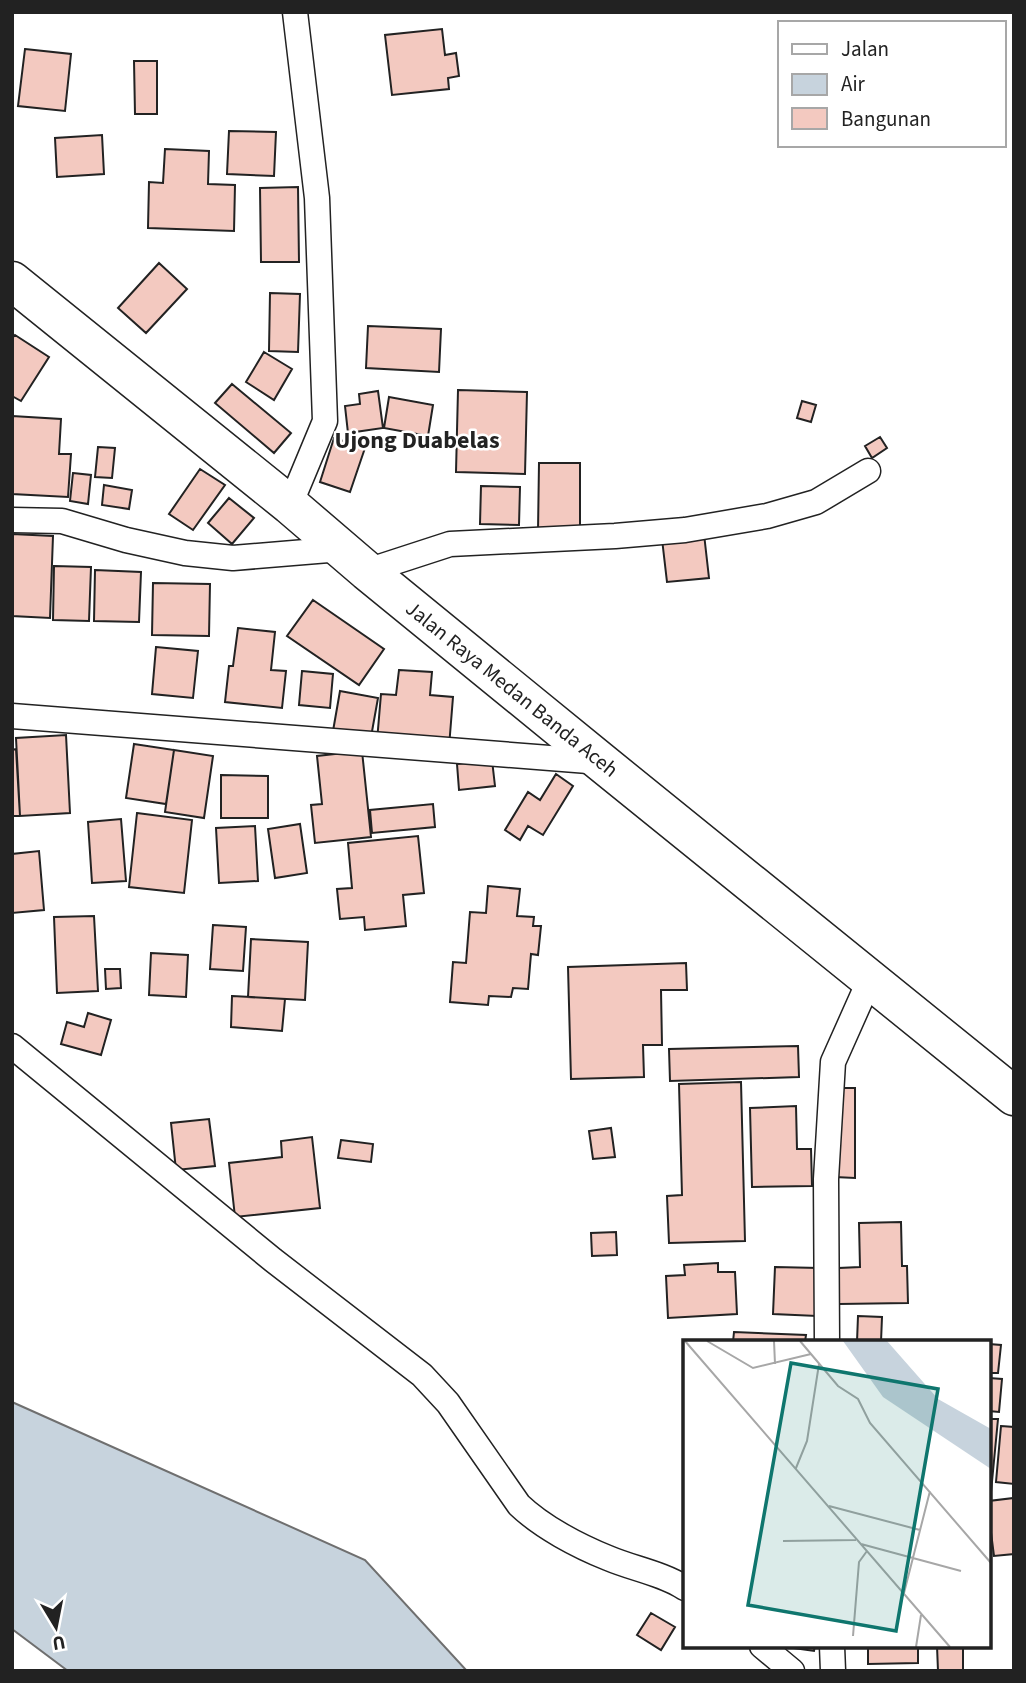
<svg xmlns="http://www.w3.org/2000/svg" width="1026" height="1683" viewBox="0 0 1026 1683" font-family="'Source Sans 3',sans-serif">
  <rect width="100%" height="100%" fill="#fff"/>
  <path fill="#c7d3dd" stroke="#6f6f6f" stroke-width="2" d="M 12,1402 L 365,1560 L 467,1671 L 68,1671 L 12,1629 Z"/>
  <path fill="#f3c9c0" stroke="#222" stroke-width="2" d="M 442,29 L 445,55 L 456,53 L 459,76 L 448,78 L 449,89 L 392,95 L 385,35 Z
    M 25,49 L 71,54 L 65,111 L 18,106 Z
    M 134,61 L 157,61 L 157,114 L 135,114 Z
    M 229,131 L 276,132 L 274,176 L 227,174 Z
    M 102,135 L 104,174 L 57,177 L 55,138 Z
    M 165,149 L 209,151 L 208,184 L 235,185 L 234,231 L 148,228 L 149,182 L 163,183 Z
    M 298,187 L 299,262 L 261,262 L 260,188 Z
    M 159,263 L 187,289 L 146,333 L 118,308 Z
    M 270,293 L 300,294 L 298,352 L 269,351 Z
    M 368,326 L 441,329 L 439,372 L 366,368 Z
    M 15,335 L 49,357 L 21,401 L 12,396 L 12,338 Z
    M 264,352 L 292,369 L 274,400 L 246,382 Z
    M 232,384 L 291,433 L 274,453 L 215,403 Z
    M 458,390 L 527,392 L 525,474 L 456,472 Z
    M 378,391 L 383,428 L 348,433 L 345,406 L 360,404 L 359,394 Z
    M 389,397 L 433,405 L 428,436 L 384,428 Z
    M 802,401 L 816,405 L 811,422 L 797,418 Z
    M 12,416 L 61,419 L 59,454 L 71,454 L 68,497 L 12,494 Z
    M 880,437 L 887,448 L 872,458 L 865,446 Z
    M 334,438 L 365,448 L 350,492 L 320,482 Z
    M 98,447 L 115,448 L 112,478 L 95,477 Z
    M 539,463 L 580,463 L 580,531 L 538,531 Z
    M 200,469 L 225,485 L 193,530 L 169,514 Z
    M 73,473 L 91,475 L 88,504 L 70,501 Z
    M 104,485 L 132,490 L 129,509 L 102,505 Z
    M 481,486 L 520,487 L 519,525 L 480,524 Z
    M 229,498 L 254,518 L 232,544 L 208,523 Z
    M 12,534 L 53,536 L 50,618 L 12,616 Z
    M 704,534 L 709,578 L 667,582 L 662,539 Z
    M 54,566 L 91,567 L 89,621 L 53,620 Z
    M 95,570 L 141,572 L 139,622 L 94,621 Z
    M 153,583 L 210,584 L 209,636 L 152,635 Z
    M 313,600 L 384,649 L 359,685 L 287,636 Z
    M 238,628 L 275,632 L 271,670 L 286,671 L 282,708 L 225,702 L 229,666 L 233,666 Z
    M 156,647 L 198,651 L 193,698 L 152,694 Z
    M 399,670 L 432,672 L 430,695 L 453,697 L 449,747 L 377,741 L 381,694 L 396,695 Z
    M 302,671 L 333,674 L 330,708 L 299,705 Z
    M 340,691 L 378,698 L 371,737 L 333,731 Z
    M 66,735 L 70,813 L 20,816 L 16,738 Z
    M 134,744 L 174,750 L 166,804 L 126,798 Z
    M 16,749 L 20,816 L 12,816 L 12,750 Z
    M 174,750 L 213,756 L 204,818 L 165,812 Z
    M 362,751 L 371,837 L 315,843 L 311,805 L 322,804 L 317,756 Z
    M 492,760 L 495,786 L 459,790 L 457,764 Z
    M 556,774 L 573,786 L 543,835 L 528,826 L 520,840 L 505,830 L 528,792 L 540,800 Z
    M 221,775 L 268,776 L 268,818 L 221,818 Z
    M 433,804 L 435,827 L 372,833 L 370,810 Z
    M 137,813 L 192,820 L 184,893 L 129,887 Z
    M 121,819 L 126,881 L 92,883 L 88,822 Z
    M 300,824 L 307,873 L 275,878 L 268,829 Z
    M 255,826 L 258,881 L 219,883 L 216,828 Z
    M 418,836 L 424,893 L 403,895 L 406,926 L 365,930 L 364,917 L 340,919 L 337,889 L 352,888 L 348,843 Z
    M 39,851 L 44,910 L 12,913 L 12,854 Z
    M 488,886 L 520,889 L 517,916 L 534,917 L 533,926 L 541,926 L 538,955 L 531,954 L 528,989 L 513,988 L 511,997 L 489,996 L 488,1005 L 450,1002 L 453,962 L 466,963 L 470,912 L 486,913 Z
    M 94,916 L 98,991 L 57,993 L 54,917 Z
    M 213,925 L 246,927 L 243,971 L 210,969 Z
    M 251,939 L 308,942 L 305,1000 L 248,997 Z
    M 151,953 L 188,955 L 186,997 L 149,995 Z
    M 686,963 L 687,990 L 661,990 L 662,1045 L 643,1045 L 644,1077 L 571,1079 L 568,967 Z
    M 105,969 L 120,969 L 121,988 L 106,989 Z
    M 232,996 L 285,999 L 282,1031 L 231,1027 Z
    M 88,1013 L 111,1020 L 101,1055 L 61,1044 L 67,1022 L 84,1027 Z
    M 798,1046 L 799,1077 L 670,1081 L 669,1049 Z
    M 741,1082 L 745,1241 L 669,1243 L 667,1196 L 682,1195 L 679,1084 Z
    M 836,1088 L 855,1088 L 855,1178 L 835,1177 Z
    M 796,1106 L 797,1149 L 811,1149 L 812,1186 L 752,1187 L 750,1108 Z
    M 209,1119 L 215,1166 L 176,1170 L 171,1123 Z
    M 611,1128 L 615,1157 L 593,1159 L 589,1131 Z
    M 312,1137 L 320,1208 L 235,1217 L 229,1163 L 282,1157 L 281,1141 Z
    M 341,1140 L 373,1144 L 371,1162 L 338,1158 Z
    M 901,1222 L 902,1266 L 907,1266 L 908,1303 L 839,1304 L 839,1268 L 860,1267 L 859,1223 Z
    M 616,1232 L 617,1255 L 592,1256 L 591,1233 Z
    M 718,1263 L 718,1272 L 735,1272 L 737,1314 L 668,1318 L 666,1276 L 685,1275 L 684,1265 Z
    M 775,1267 L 819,1268 L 817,1316 L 773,1314 Z
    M 858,1316 L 882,1317 L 881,1342 L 857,1342 Z
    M 734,1332 L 806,1335 L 805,1342 L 733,1342 Z
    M 989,1344 L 1001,1345 L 998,1373 L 989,1373 Z
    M 989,1378 L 1002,1379 L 999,1412 L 989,1411 Z
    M 989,1419 L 998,1419 L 991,1492 L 989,1491 Z
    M 1001,1426 L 1014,1427 L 1014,1484 L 996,1482 Z
    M 1014,1498 L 1014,1554 L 994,1556 L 989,1517 L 989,1501 Z
    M 651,1613 L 675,1627 L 661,1650 L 637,1635 Z
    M 779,1646 L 815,1646 L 814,1651 Z
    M 868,1646 L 918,1646 L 918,1663 L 868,1664 Z
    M 937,1646 L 963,1646 L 963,1671 L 938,1671 Z"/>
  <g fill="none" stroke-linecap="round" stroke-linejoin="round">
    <defs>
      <path id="minor" d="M 290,505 L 325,421 L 317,198 L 295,12
        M 12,520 L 62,521 L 126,540 L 185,553 L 233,558 L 341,549
        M 367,571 L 450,544 L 615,536 L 685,530 L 767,516 L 816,502 L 868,471
        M 12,716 L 601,762
        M 12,1046 L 273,1260 L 422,1375 L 448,1403 L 519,1505 C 542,1527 578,1546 608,1558 C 634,1569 661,1573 685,1588
        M 827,1342 L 826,1179 L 833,1062 L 870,979
        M 762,1646 L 792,1671
        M 832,1646 L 833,1671"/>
      <path id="trunk" d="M 12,281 L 290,505 L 367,571 L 601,762 L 1014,1096"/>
    </defs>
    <use href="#minor" stroke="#222" stroke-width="27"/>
    <use href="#trunk" stroke="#222" stroke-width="41"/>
    <use href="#minor" stroke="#fff" stroke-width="24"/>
    <use href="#trunk" stroke="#fff" stroke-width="38"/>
  </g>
  <g text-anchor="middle" stroke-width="5" stroke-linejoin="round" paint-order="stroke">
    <g font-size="21" fill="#222" stroke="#fff">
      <text transform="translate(512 689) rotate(39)" y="7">Jalan Raya Medan Banda Aceh</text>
    </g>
    <g font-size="24" font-weight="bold" fill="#222" stroke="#fff">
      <text x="417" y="448">Ujong Duabelas</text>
    </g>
  </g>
  <g transform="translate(683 1340)">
    <rect width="308" height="308" fill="#fff"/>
    <path d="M 160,1 L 204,1 L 255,59 L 308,89 L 308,129 L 200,57 Z" fill="#c7d3dd"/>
    <path fill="none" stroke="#a7a7a7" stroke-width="2" d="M 2,1 L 267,307M 24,1 L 70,28 L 128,14M 91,1 L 92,24M 117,1 L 155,46 L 175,59 L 187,83 L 308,223M 113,128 L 124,101 L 136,24M 146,166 L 237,190M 100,201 L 173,200M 178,204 L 278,231M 221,253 L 247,151M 170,296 L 176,222 L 184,211M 233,307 L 238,275"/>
    <path fill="#0f766e" fill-opacity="0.15" stroke="#0f766e" stroke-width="3.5" d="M 108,23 L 255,49 L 213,291 L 65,265 Z"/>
    <rect width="308" height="308" fill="none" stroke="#222" stroke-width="3.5"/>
  </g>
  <rect width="1026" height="1683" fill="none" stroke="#222222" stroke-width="28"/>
  <rect x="778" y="21" width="228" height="126" fill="#ffffff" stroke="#a7a7a7" stroke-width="2"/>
  <rect x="792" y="44" width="35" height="10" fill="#ffffff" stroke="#a7a7a7" stroke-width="2"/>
  <text x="841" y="56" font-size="21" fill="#222222">Jalan</text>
  <rect x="792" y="74" width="35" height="21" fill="#c7d3dd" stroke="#a7a7a7" stroke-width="2"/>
  <text x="841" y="91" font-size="21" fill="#222222">Air</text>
  <rect x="792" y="108" width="35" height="21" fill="#f3c9c0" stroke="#a7a7a7" stroke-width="2"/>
  <text x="841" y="126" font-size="21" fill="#222222">Bangunan</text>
  <g transform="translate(56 1627) rotate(170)" stroke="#ffffff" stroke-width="5" paint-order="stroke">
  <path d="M0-5L12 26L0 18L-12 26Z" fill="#222222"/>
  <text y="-10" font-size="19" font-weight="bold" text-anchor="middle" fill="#222222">U</text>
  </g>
</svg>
